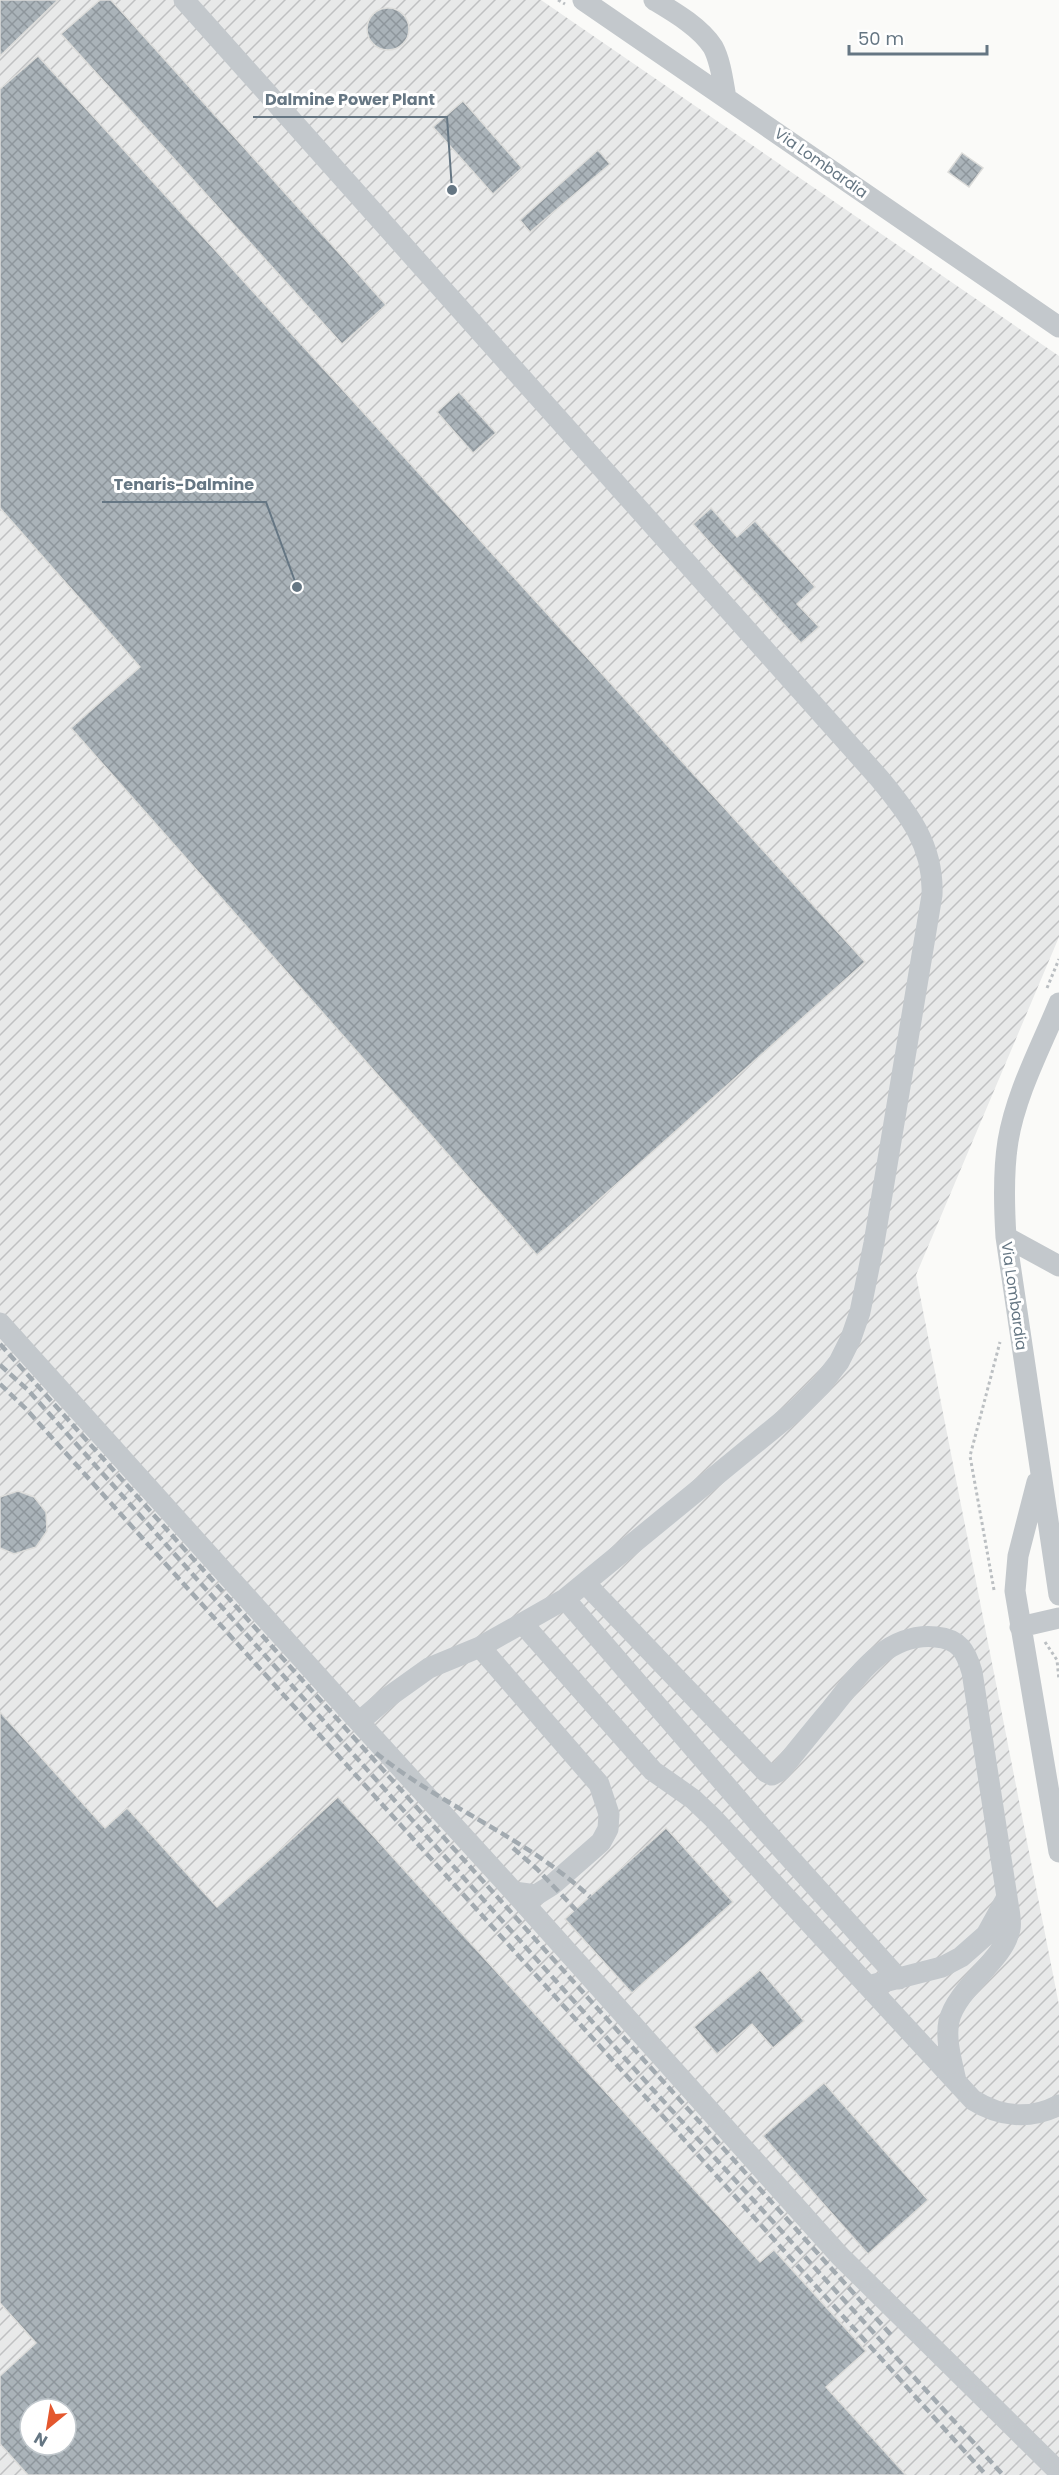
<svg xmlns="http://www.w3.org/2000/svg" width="1059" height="2475" viewBox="0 0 1059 2475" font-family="Poppins,sans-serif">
  <defs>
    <pattern id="industrial-furrows" width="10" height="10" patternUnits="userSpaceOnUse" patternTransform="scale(1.5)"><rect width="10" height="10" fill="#e8e9e9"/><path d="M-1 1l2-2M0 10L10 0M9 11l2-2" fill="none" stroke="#c0c1c2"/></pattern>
    <pattern id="building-cross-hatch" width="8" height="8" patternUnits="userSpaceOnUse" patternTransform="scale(1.5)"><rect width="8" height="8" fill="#aab3b9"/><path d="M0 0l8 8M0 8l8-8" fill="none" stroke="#8e969c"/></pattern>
  </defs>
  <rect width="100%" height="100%" fill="#fafaf8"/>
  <path fill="url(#industrial-furrows)" fill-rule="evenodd" d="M 0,0 L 541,0 L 1059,356 L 1059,937 L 916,1275 L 1059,2005 L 1059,2475 L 0,2475 ZM 30,2409 L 66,2409 L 66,2445 L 30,2445 Z"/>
  <path fill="url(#building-cross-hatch)" stroke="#dcdcda" stroke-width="1.5" fill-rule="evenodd" d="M 0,0 L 58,0 L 0,56 Z
    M 100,0 L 111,0 L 386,305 L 342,344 L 61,34 Z
    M367 29a21 21 0 1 1 42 0a21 21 0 1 1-42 0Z
    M 38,56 L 865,962 L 537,1255 L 71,728 L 140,667 L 0,508 L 0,89 Z
    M 463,101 L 522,168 L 493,194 L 433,127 Z
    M 598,150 L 610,164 L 530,232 L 520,220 Z
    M 962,153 L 983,168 L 969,187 L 948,172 Z
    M 459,392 L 496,433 L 473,453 L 437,412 Z
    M 711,508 L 737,537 L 755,521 L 815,587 L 797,604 L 819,627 L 801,643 L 693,524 Z
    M 18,1491 L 34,1497 L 46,1512 L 47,1531 L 36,1547 L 14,1554 L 0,1548 L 0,1497 Z
    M 0,1712 L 105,1828 L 127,1808 L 217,1907 L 338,1797 L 760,2262 L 774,2250 L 866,2351 L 826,2387 L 906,2475 L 28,2475 L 0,2444 L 0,2376 L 36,2343 L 0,2303 ZM 30,2409 L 66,2409 L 66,2445 L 30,2445 Z
    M 666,1828 L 733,1902 L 632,1993 L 565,1919 Z
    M 760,1970 L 804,2021 L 773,2048 L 752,2024 L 717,2054 L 694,2027 Z
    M 824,2083 L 928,2200 L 868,2254 L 763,2136 Z"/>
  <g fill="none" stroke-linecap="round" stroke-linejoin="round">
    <path stroke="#bbbfc2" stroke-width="3" stroke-dasharray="3 3" stroke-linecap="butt" d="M 558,0 L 565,4
      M 1047,988 L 1059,959
      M 994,1590 L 970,1456 L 1000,1342
      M 1045,1642 L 1057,1660 L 1059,1680"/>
    <path stroke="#c3c8cc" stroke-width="21" d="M 184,0 L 879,778 C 909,814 934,846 932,895 L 874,1243 L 860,1312 L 851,1338 L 839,1362 L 821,1385 L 796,1410 L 565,1599 L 480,1647 L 429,1668 L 387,1698 L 359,1722 L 514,1892 L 536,1895 L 552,1885 L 601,1842 L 608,1829 L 609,1814 L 599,1784 L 480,1647
      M 583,0 L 1059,327
      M 654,0 C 674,12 700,27 713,47 C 721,62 723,82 726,98
      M 1059,1003 C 1041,1047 1016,1093 1008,1141 C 1003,1172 1004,1205 1006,1237 L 1059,1595
      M 1006,1237 L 1059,1266
      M 0,1323 L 359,1722
      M 1037,1482 L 1018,1556 L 1015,1591 L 1059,1852
      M 585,1583 L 766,1772 L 772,1775 L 781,1770 C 798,1749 814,1729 831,1709 C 858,1675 887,1632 936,1637 C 959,1639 966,1651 972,1672 L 1007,1897 L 986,1935 L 961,1957 L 942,1967 L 868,1986
      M 565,1599 L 761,1826 L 899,1979
      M 523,1624 L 653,1771 L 693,1799 L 713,1818 L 973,2100 C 1000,2117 1030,2120 1059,2105
      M 1020,1627 L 1059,1618
      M 514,1892 L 840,2256 L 1059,2472
      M 956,2081 C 952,2062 945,2040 949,2021 C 957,1987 1004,1961 1010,1929 C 1012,1919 1008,1907 1007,1897"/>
    <path stroke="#a2aab0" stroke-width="4.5" stroke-dasharray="9 4.5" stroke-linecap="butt" d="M 0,1344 L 893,2337
      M 0,1365 L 28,1390 L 656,2093 L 1003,2475
      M 0,1384 L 27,1410 L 986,2475
      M 376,1753 C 443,1807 527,1838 590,1897
      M 513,1848 L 537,1869 L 576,1910"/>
  </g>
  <g text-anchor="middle" stroke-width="6" stroke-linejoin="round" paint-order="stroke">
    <g font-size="15" fill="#657683" stroke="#fff">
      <text transform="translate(821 163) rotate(35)" y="5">Via Lombardia</text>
      <text transform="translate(1014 1296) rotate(82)" y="5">Via Lombardia</text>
    </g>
  </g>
  <path fill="none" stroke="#657683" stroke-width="2" d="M452 190L447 117H253M297 587L266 502H102"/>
  <g fill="#657683" stroke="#fff" stroke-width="2">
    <circle cx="452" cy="190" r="6"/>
    <circle cx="297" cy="587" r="6"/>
  </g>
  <g font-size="16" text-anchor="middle" font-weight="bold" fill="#657683" stroke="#fff" stroke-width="6" stroke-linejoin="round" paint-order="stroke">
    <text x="350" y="105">Dalmine Power Plant</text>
    <text x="184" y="490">Tenaris-Dalmine</text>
  </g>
  <g transform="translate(48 2427) rotate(210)"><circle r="28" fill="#ffffff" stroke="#c1c8cd" stroke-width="1.5"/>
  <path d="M0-4.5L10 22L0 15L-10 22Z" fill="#e4572e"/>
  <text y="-9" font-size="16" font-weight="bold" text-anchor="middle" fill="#657683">N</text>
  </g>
  <path d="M849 45v9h138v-9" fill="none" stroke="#657683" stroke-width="3"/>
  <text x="858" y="45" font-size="18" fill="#657683" stroke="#ffffff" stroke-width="4.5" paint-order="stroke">50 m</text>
</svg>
